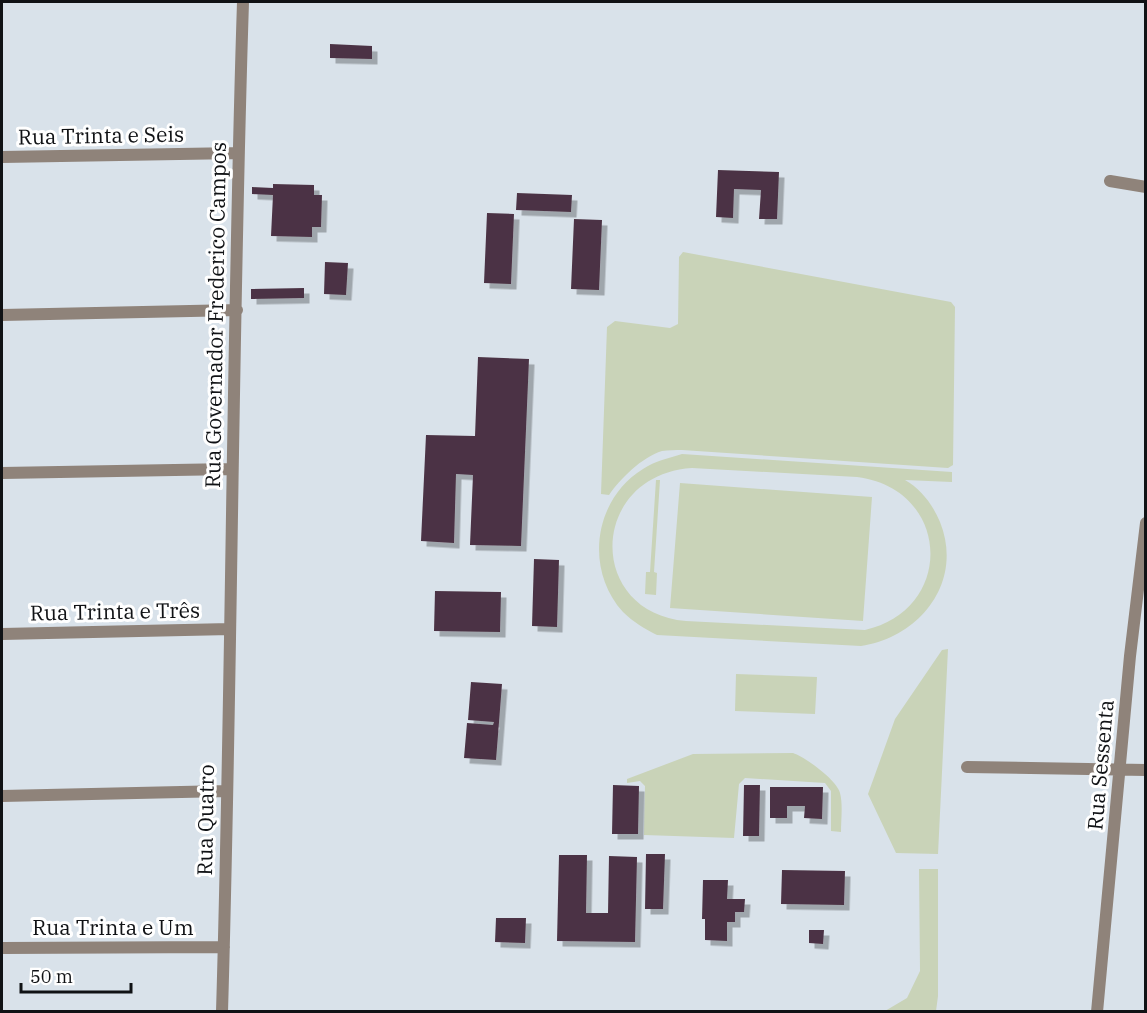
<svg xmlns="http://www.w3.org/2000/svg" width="1147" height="1013" viewBox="0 0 1147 1013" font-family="'IBM Plex Serif',serif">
  <defs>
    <filter id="shadow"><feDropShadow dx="5.5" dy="5.5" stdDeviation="0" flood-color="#0004"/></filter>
  </defs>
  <rect width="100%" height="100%" fill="#d9e2ea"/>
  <path fill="#c9d3b8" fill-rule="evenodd" d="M 683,252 L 951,302 L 955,307 L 953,465 L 948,468 L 682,450 C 676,450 668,450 662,451 C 642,457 620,479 609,495 L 601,494 L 607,327 L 615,321 L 670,328 L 678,324 L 679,257 Z
    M 682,454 L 952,472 L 952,482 L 905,480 C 921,489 933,505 940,522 C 964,582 920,637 861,646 L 657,635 C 645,629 633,622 623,612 C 584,569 594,499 643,469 C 655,461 669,458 682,454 ZM 692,468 L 857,477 C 951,489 956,609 865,630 L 686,621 C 585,612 589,475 692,468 Z
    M 656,480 L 660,480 L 654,572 L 657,573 L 656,595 L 645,594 L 646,572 L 650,572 Z
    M 680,483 L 872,497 L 863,621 L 670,608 Z
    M 948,649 L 938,854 L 896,853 L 868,794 L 895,719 L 942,650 Z
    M 736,674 L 817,677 L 815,714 L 735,711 Z
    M 793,753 C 805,757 837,780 840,793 C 843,804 841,820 841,832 L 831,831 L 831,791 L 825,783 L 745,778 L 739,784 L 734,838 L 644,835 L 645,786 L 640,781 L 627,783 L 627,779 L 693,754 Z
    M 919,869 L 938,869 L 938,996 L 936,1011 L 885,1011 L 907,998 L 920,971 Z"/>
  <path fill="#4c3344" filter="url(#shadow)" d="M 330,44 L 372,46 L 372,59 L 330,58 Z
    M 718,170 L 779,172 L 777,219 L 759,219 L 761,190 L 734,189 L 733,218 L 716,217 Z
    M 273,184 L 314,185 L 314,195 L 322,195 L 321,227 L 312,227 L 312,237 L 271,236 L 273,195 L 252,194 L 252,187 L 273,188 Z
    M 517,193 L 572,195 L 571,212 L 516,210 Z
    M 487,213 L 514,214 L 511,284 L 484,283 Z
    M 574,219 L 602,220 L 599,290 L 571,289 Z
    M 325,262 L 348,263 L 346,295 L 324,294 Z
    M 304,288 L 304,298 L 251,299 L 251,289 Z
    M 478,357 L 529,359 L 521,546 L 470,545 L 473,475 L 456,474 L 454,543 L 421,541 L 426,435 L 475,436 Z
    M 534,559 L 559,560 L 557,627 L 532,626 Z
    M 435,591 L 501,592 L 500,632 L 434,631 Z
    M 471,682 L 502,684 L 496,760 L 464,758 L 467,723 L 493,725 L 494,722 L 468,720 Z
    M 613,785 L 639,786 L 638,834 L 612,834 Z
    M 744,785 L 760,785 L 759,836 L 743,836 Z
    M 770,787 L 823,787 L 822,819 L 804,818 L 805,806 L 787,806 L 787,818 L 770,818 Z
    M 646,854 L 665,854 L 663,909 L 645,909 Z
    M 559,855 L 587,855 L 586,913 L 608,913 L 609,856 L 637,857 L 635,942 L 557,941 Z
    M 782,870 L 845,871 L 844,905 L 781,904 Z
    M 703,880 L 728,880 L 727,899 L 745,899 L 744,912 L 735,912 L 735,922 L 727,922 L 727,941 L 705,940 L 705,919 L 702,919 Z
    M 496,918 L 526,918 L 525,943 L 495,942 Z
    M 809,930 L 824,930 L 823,944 L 809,943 Z"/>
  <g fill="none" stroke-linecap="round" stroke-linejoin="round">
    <path stroke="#8f837a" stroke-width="12" d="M 2,157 L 238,153
      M 1110,181 L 1146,187
      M 2,315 L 237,310
      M 2,473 L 232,469
      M 2,634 L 230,629
      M 967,767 L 1146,770
      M 2,796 L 226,791
      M 2,948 L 224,947
      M 222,1012 C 232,675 232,338 243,2
      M 1097,1012 L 1130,656 L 1146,523"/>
  </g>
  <g text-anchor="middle" stroke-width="6" stroke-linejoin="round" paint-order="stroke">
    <g font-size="21" fill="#101215" stroke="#fff">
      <text transform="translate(101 136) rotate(-1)" y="7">Rua Trinta e Seis</text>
      <text transform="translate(216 315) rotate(-89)" y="7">Rua Governador Frederico Campos</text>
      <text transform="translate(115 612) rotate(-1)" y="7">Rua Trinta e Três</text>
      <text transform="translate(1101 765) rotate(-85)" y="7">Rua Sessenta</text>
      <text transform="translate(206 820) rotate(-89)" y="7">Rua Quatro</text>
      <text x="113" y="935">Rua Trinta e Um</text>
    </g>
  </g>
  <rect width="1147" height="1013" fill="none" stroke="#101215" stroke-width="6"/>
  <path d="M21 983v9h110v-9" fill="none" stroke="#101215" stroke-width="3"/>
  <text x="30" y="983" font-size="18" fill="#101215" stroke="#ffffff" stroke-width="4.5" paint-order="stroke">50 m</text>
</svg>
